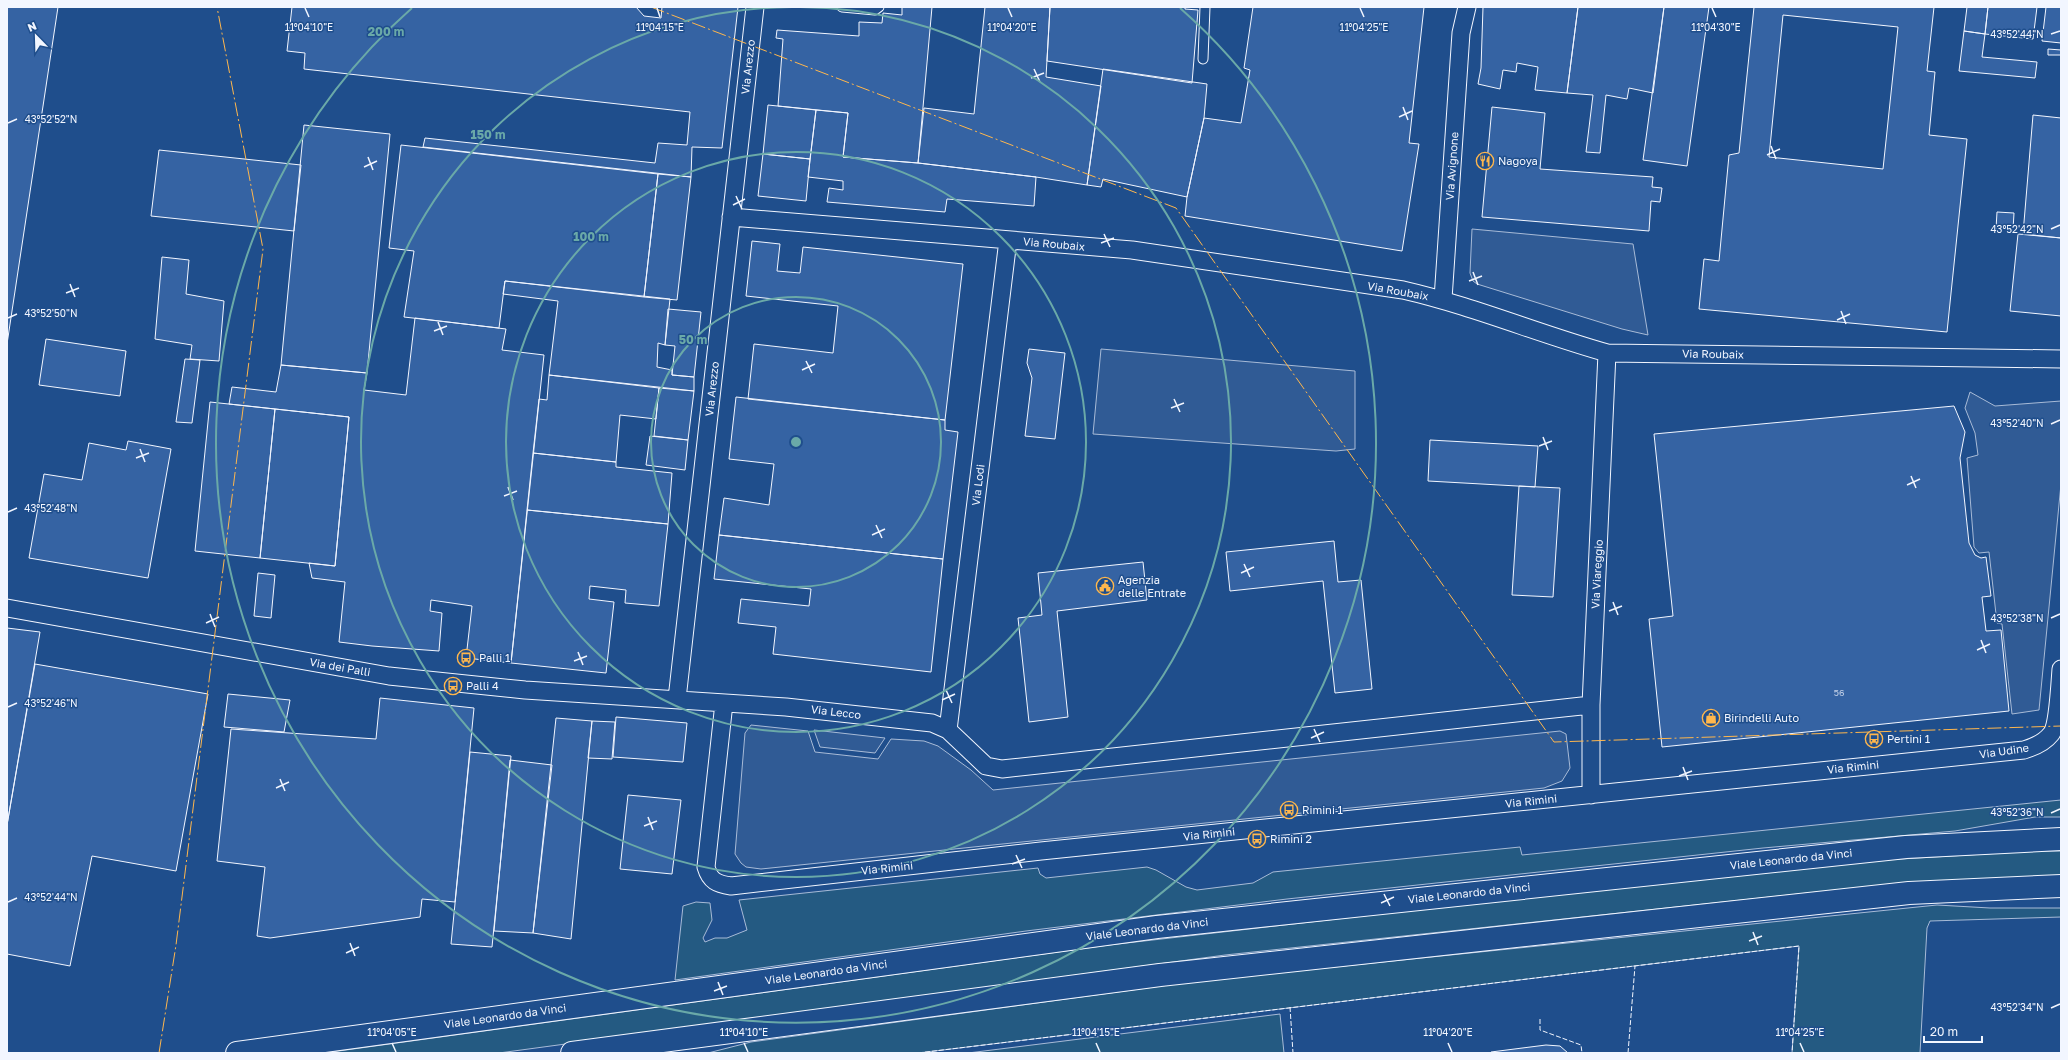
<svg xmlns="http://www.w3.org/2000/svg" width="2068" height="1060" viewBox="0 0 2068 1060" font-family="'Golos Text',sans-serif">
  <rect width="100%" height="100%" fill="#1f4e8c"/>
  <path fill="#245a82" stroke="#a8bbd7" d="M 2061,800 L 2061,817 L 2035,817 L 1955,831 L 1763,848 L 1287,899 L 1026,931 L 675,980 L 683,906 L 696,902 L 710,903 L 712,920 L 703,938 L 705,942 L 715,938 L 727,938 L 747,930 L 739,900 L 1038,868 L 1040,874 L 1046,878 L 1147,867 L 1156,870 L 1186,887 L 1197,890 L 1253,883 L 1273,872 L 1520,847 L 1522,855 Z
    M 2035,851 L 2061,851 L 2061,876 L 1817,892 L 1225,955 L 499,1053 L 324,1053 L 1109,945 L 1442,907 L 1884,860 Z
    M 1937,905 L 1990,908 L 2061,908 L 2061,917 L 1930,921 L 1927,928 L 1920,1053 L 1792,1053 L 1799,946 L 918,1053 L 708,1053 L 751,1042 L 1198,981 Z
    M 1280,1014 L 1284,1053 L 968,1053 Z"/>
  <path fill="#305b95" stroke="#a8bbd7" d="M 1472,229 L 1633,244 L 1648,335 L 1622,329 L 1477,284 L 1473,281 L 1470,273 Z
    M 1101,349 L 1355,371 L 1355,449 L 1336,451 L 1093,434 Z
    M 1970,392 L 1995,406 L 2061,401 L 2061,484 L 2039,710 L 2012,714 L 2002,624 L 1997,623 L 1989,552 L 1979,553 L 1974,547 L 1967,458 L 1978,455 L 1975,433 L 1965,408 Z
    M 751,725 L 808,731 L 815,752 L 878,759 L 891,739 L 924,741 L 938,746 L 971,770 L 993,790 L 1560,731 L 1566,734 L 1570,768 L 1562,781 L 1544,788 L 761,869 L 746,867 L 741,863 L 735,854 L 745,733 Z
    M 814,730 L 885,738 L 875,753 L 820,747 Z"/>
  <path fill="#3563a3" stroke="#f2f6ff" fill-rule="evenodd" d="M 7,7 L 58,7 L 7,344 Z
    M 292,7 L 636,7 L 644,16 L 661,18 L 662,7 L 738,7 L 722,148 L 692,147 L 691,177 L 423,147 L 425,138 L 655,163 L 658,143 L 687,145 L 690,112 L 304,69 L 305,53 L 287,51 Z
    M 902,7 L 932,7 L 918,163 L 843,157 L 848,113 L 778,106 L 783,39 L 776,38 L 777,30 L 859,36 L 859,22 L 882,23 L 883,13 L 902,15 Z
    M 985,7 L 1050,7 L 1046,77 L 1101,86 L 1087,185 L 1036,177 L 918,163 L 924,108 L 974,114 Z
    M 1050,7 L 1185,7 L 1185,9 L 1198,10 L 1192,83 L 1047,61 Z
    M 1253,7 L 1424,7 L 1409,143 L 1419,144 L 1402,251 L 1185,216 L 1187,197 L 1204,118 L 1241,123 L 1250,70 L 1244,68 Z
    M 1483,7 L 1578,7 L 1567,93 L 1535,90 L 1538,67 L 1517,63 L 1516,72 L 1503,70 L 1500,89 L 1478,84 L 1481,68 Z
    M 1578,7 L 1664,7 L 1653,93 L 1629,88 L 1627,99 L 1606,95 L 1600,153 L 1586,152 L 1593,95 L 1567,93 Z
    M 1664,7 L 1709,7 L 1687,166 L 1643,160 Z
    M 1754,7 L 1934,7 L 1927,71 L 1935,72 L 1929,135 L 1967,139 L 1947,332 L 1699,309 L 1704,259 L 1719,261 L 1729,155 L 1739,153 ZM 1783,15 L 1898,27 L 1883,169 L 1769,157 Z
    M 1967,7 L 1988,7 L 1985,34 L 1964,31 Z
    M 1988,7 L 2037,7 L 2033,39 L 1985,34 Z
    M 2046,7 L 2061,7 L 2061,43 L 2042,41 Z
    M 1964,31 L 1985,34 L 1982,57 L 2037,62 L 2035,78 L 1959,71 Z
    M 2048,49 L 2061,50 L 2061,55 L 2048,55 Z
    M 1103,69 L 1207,84 L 1204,118 L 1187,197 L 1103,179 L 1101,187 L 1087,185 Z
    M 768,105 L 816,110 L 810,159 L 763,154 Z
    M 1492,107 L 1545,113 L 1540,169 L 1653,177 L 1652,187 L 1662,188 L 1660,202 L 1651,201 L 1649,231 L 1482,217 Z
    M 816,110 L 848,113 L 843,157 L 918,163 L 1036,177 L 1034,206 L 947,199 L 945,212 L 827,202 L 829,188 L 843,190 L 843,181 L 808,177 Z
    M 2033,115 L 2061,118 L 2061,238 L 2023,234 Z
    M 304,125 L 390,134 L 367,373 L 281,365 Z
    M 401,145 L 658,174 L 644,297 L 505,281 L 499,328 L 404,317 L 414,251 L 389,248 Z
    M 159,150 L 301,165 L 294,231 L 151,216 Z
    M 763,154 L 810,159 L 806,201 L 758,196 Z
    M 658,174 L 691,177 L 677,300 L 644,297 Z
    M 1997,212 L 2014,213 L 2013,230 L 1996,229 Z
    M 2018,234 L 2061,238 L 2061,316 L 2010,311 Z
    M 752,241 L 780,244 L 777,271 L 800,273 L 803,247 L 963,264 L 945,420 L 748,399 L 754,344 L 833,353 L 838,306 L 746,296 Z
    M 162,257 L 189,260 L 186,294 L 224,301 L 219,361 L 190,359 L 192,345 L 155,339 Z
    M 505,281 L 670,299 L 665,345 L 658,343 L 657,367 L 672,370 L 672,375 L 694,377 L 694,391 L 549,375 L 558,301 L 503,294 Z
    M 668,309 L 701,312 L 694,377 L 672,375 L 675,346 L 665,345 Z
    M 415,318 L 506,329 L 502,350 L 544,355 L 511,663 L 466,658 L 472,606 L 431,600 L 430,611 L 442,613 L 439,651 L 372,646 L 339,642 L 345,582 L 312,578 L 309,563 L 335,566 L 349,417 L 229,404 L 232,387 L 276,392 L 281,365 L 367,373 L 364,390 L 406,395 Z
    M 46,339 L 126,351 L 120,396 L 39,385 Z
    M 1029,349 L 1065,353 L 1055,439 L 1025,436 L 1032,378 L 1027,363 Z
    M 185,359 L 200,360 L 192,423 L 176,422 Z
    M 549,375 L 659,388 L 656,419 L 620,415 L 616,462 L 533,453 L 539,399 L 547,400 Z
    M 659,388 L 694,391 L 688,440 L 654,436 Z
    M 736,397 L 945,420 L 945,430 L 958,432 L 943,559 L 719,535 L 724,498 L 769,505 L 774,464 L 729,459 Z
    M 210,402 L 275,409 L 260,558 L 195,551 Z
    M 1954,406 L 1965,432 L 1960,458 L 1969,543 L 1975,555 L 1981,558 L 1986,557 L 1991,596 L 1982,597 L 1986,631 L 2001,630 L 2009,711 L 1662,747 L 1649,619 L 1673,616 L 1654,434 Z
    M 275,409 L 349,417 L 335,566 L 260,558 Z
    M 650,436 L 688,440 L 685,470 L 646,465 Z
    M 1430,440 L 1538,446 L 1535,487 L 1428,481 Z
    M 128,441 L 171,449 L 148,578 L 29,558 L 44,474 L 82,480 L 89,443 L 126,450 Z
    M 533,453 L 616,462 L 616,467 L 672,473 L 668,524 L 527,510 Z
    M 1519,486 L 1560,488 L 1553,597 L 1512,595 Z
    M 527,510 L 668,524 L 659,606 L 625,603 L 626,590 L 590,586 L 589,599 L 614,602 L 606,673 L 511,663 Z
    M 719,535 L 943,559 L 931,672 L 773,654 L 776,627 L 738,623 L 741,599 L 809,606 L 811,589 L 714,579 Z
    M 1334,541 L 1338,582 L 1361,580 L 1372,689 L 1335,693 L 1323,581 L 1230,591 L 1226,552 Z
    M 1143,562 L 1147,600 L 1057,611 L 1068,717 L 1029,722 L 1018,618 L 1042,615 L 1038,573 Z
    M 258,573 L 275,575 L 271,618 L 254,616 Z
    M 7,628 L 40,632 L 7,825 Z
    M 35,664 L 208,694 L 176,871 L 92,856 L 70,966 L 7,954 L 7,825 Z
    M 228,694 L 290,700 L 284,732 L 224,727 Z
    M 380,698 L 474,708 L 455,902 L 422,899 L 420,917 L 270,938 L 257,936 L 265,867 L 217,861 L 231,729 L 376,739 Z
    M 616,717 L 687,723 L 683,762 L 613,757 Z
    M 556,718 L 592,721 L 571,939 L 533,933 Z
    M 592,721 L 615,722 L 612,759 L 588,758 Z
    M 470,752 L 511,756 L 492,947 L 451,944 Z
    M 510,760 L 552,765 L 533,933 L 494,931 Z
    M 628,795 L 681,800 L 672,874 L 620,869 Z
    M 1546,1045 L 1560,1046 L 1568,1053 L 1491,1053 L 1491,1052 Z"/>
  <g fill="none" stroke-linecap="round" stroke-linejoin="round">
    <defs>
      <path id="service" d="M 842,7 L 875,10 L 879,7
        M 1203,59 L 1205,7"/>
      <path id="minor" d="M 731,217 L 1132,250 L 1403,290 C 1473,306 1539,334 1607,353 L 2061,359
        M 1443,299 L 1461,33 L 1467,7
        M 7,608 L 389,676 L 525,690 L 786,707 L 932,723 L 948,730 L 986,766 L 1002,769 L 1591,705
        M 677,699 L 755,7
        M 724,703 L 706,867 C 710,881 717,884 731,886 L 1041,851 L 2024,750 C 2034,747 2044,743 2051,734 C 2058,726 2060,681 2061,669
        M 948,730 L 1008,240
        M 1591,795 L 1591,705 L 1607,353"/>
      <path id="trunk" d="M 237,1053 L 1157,927 L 1906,847 L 2061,839
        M 572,1053 L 1160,975 L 1909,893 L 2061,886"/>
    </defs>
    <use href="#service" stroke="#f2f6ff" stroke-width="11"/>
    <use href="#minor" stroke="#f2f6ff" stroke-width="19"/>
    <use href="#trunk" stroke="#f2f6ff" stroke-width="24"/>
    <use href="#service" stroke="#1f4e8c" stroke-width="9"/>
    <use href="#minor" stroke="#1f4e8c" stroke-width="17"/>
    <use href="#trunk" stroke="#1f4e8c" stroke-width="22"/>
    <path stroke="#f2f6ff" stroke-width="1" stroke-dasharray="5 2" stroke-linecap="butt" d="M 1290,1007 L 1293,1053
      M 1540,1019 L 1540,1030 L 1581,1045 L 1582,1053
      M 918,1053 L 1799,946 L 1792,1053
      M 1628,1053 L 1635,966"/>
    <path stroke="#ffb74d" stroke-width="1" stroke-dasharray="14 3 2 3" stroke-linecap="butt" d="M 651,7 L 1176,208 L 1554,742 L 2061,726
      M 159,1053 L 176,945 L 263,249 L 217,7"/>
  </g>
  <path fill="none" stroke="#f2f6ff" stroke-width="1.5" d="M 305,8 L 309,17M 657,8 L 660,17M 1008,8 L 1012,17M 1360,8 L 1364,17M 1712,8 L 1716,17M 2051,34 L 2060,31M 1034,69 L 1040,82M 1031,78 L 1044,73M 1403,107 L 1408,120M 1399,117 L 1412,111M 8,123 L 17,119M 1771,146 L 1776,159M 1767,155 L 1780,149M 368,157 L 373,170M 364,167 L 377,161M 736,196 L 742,209M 733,205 L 745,199M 2051,229 L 2060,225M 1104,234 L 1110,247M 1101,243 L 1114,238M 1473,272 L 1478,285M 1469,281 L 1482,276M 70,284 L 75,297M 66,293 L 79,288M 1841,311 L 1846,324M 8,318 L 17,314M 1837,320 L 1850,314M 438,322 L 443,335M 434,331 L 447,326M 806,361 L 812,373M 802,370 L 815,364M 1174,399 L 1180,412M 1171,408 L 1184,403M 2051,424 L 2060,420M 1543,437 L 1548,450M 1539,446 L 1552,441M 140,449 L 145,462M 136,458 L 149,453M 1911,476 L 1916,488M 1907,485 L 1920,479M 508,487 L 513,500M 504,496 L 517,491M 8,512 L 17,508M 876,525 L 882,538M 872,535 L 885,529M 1244,564 L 1250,577M 1241,573 L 1254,567M 1613,602 L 1618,615M 1609,611 L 1622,606M 210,614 L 215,627M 2051,618 L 2060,614M 206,623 L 219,617M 1981,640 L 1986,653M 1977,650 L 1990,644M 578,652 L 583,665M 574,661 L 587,656M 946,690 L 952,703M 942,700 L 955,694M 8,707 L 17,703M 1314,729 L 1320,742M 1311,738 L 1324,732M 1683,767 L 1688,780M 1679,776 L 1692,771M 280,779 L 285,791M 276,788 L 289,782M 2051,813 L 2060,809M 648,817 L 653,830M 644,826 L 657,821M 1016,855 L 1022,868M 1012,864 L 1025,859M 1384,894 L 1390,906M 8,902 L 17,898M 1381,903 L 1394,897M 1753,932 L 1758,945M 1749,941 L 1762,936M 350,943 L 355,956M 346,953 L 359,947M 718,982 L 723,995M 714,991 L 727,986M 2051,1008 L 2060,1004M 392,1043 L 396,1052M 744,1043 L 748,1052M 1096,1043 L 1100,1052M 1448,1043 L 1452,1052M 1800,1043 L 1804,1052"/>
  <g fill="none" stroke="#6aa9a8" stroke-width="2">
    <circle cx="796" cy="442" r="145"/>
    <circle cx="796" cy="442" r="290"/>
    <path d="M800 7A435 435 0 1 1 792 7"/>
    <path d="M1180 8A580 580 0 1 1 412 8"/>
  </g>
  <defs>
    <symbol id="restaurant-ring" viewBox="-11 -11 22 22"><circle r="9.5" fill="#1f4e8c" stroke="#ffb74d" stroke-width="1.5"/><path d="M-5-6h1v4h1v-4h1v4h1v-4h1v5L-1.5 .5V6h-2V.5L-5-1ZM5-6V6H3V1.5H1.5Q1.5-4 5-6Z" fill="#ffb74d"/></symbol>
    <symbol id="civic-ring" viewBox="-11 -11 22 22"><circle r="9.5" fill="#1f4e8c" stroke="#ffb74d" stroke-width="1.5"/><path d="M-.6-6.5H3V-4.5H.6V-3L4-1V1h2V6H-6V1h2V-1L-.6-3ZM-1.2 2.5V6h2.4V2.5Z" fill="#ffb74d"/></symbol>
    <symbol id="bus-ring" viewBox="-11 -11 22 22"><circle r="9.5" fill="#1f4e8c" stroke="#ffb74d" stroke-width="1.5"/><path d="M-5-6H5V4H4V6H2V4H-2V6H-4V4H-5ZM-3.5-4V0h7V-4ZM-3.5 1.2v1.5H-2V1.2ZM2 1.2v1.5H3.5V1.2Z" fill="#ffb74d"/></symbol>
    <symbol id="shop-ring" viewBox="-11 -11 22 22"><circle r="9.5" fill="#1f4e8c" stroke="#ffb74d" stroke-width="1.5"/><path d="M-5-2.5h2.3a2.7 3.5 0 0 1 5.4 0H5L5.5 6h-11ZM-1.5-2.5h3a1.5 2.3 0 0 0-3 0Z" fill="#ffb74d"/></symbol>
  </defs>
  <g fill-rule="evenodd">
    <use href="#restaurant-ring" x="1475" y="151" width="20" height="20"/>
    <use href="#civic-ring" x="1095" y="576" width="20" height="20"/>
    <use href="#bus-ring" x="456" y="648" width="20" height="20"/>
    <use href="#bus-ring" x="443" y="676" width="20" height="20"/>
    <use href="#shop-ring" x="1701" y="708" width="20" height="20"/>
    <use href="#bus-ring" x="1864" y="729" width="20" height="20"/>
    <use href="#bus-ring" x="1279" y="800" width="20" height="20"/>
    <use href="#bus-ring" x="1247" y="829" width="20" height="20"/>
  </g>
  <g text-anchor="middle" stroke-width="3" stroke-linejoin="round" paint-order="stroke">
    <g font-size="9" fill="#c3d1e8">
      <text x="1839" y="696">56</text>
    </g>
    <g font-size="11" fill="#f2f6ff" stroke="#1f4e8c">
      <text transform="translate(748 67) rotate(-84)" y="4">Via Arezzo</text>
      <text transform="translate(1452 166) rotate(-86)" y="4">Via Avignone</text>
      <text transform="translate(1054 244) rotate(5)" y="4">Via Roubaix</text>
      <text transform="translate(1398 291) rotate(10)" y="4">Via Roubaix</text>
      <text transform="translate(1713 354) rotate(1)" y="4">Via Roubaix</text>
      <text transform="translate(712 389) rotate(-84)" y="4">Via Arezzo</text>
      <text transform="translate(978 485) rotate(-83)" y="4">Via Lodi</text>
      <text transform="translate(1597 574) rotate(-87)" y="4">Via Viareggio</text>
      <text transform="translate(340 667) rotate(10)" y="4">Via dei Palli</text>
      <text transform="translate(836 712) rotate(7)" y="4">Via Lecco</text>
      <text transform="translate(2004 751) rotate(-8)" y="4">Via Udine</text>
      <text transform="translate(1853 767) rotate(-6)" y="4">Via Rimini</text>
      <text transform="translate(1531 801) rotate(-6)" y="4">Via Rimini</text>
      <text transform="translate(1209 834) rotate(-6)" y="4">Via Rimini</text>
      <text transform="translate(1791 859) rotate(-6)" y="4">Viale Leonardo da Vinci</text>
      <text transform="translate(887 868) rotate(-6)" y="4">Via Rimini</text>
      <text transform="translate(1469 893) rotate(-6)" y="4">Viale Leonardo da Vinci</text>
      <text transform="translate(1147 929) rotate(-7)" y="4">Viale Leonardo da Vinci</text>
      <text transform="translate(826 972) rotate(-8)" y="4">Viale Leonardo da Vinci</text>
      <text transform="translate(505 1016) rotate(-8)" y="4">Viale Leonardo da Vinci</text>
    </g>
    <g font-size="11" fill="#f2f6ff" stroke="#1f4e8c" text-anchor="start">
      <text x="1498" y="165">Nagoya</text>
      <text x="1118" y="584">Agenzia<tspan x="1118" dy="13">delle Entrate</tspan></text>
      <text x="479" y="662">Palli 1</text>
      <text x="466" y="690">Palli 4</text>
      <text x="1724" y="722">Birindelli Auto</text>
      <text x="1887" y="743">Pertini 1</text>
      <text x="1302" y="814">Rimini 1</text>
      <text x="1270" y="843">Rimini 2</text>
    </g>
  </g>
  <g font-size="10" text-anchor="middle" fill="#f2f6ff" stroke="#1f4e8c" stroke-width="3" stroke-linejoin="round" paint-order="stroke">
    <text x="309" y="31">11°04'10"E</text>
    <text x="660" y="31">11°04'15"E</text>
    <text x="1012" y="31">11°04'20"E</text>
    <text x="1364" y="31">11°04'25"E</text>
    <text x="1716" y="31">11°04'30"E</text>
    <text x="2017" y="38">43°52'44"N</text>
    <text x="51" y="123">43°52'52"N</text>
    <text x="2017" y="233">43°52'42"N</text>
    <text x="51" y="317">43°52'50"N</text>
    <text x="2017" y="427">43°52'40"N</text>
    <text x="51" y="512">43°52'48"N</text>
    <text x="2017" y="622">43°52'38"N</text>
    <text x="51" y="707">43°52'46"N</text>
    <text x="2017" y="816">43°52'36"N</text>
    <text x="51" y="901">43°52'44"N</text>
    <text x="2017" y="1011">43°52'34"N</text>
    <text x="392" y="1036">11°04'05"E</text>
    <text x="744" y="1036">11°04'10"E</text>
    <text x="1096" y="1036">11°04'15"E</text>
    <text x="1448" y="1036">11°04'20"E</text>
    <text x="1800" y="1036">11°04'25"E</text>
  </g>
  <circle cx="796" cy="442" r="6" fill="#6aa9a8" stroke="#1f4e8c" stroke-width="2"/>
  <g font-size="12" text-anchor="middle" font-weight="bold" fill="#6aa9a8" stroke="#1f4e8c" stroke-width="3" stroke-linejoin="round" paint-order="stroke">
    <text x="386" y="36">200 m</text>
    <text x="488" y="139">150 m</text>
    <text x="591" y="241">100 m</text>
    <text x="693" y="344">50 m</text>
  </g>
  <rect width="2068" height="1060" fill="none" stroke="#f2f6ff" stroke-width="16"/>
  <g transform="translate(36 36) rotate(337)" stroke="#1f4e8c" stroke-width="3" paint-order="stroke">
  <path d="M0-3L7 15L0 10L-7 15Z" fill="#f2f6ff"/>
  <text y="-6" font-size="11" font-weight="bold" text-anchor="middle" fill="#f2f6ff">N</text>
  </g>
  <path d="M1924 1036v6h58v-6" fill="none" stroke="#f2f6ff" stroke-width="2"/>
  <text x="1930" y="1036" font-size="12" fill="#f2f6ff" stroke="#1f4e8c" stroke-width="3" paint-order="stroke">20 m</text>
</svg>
